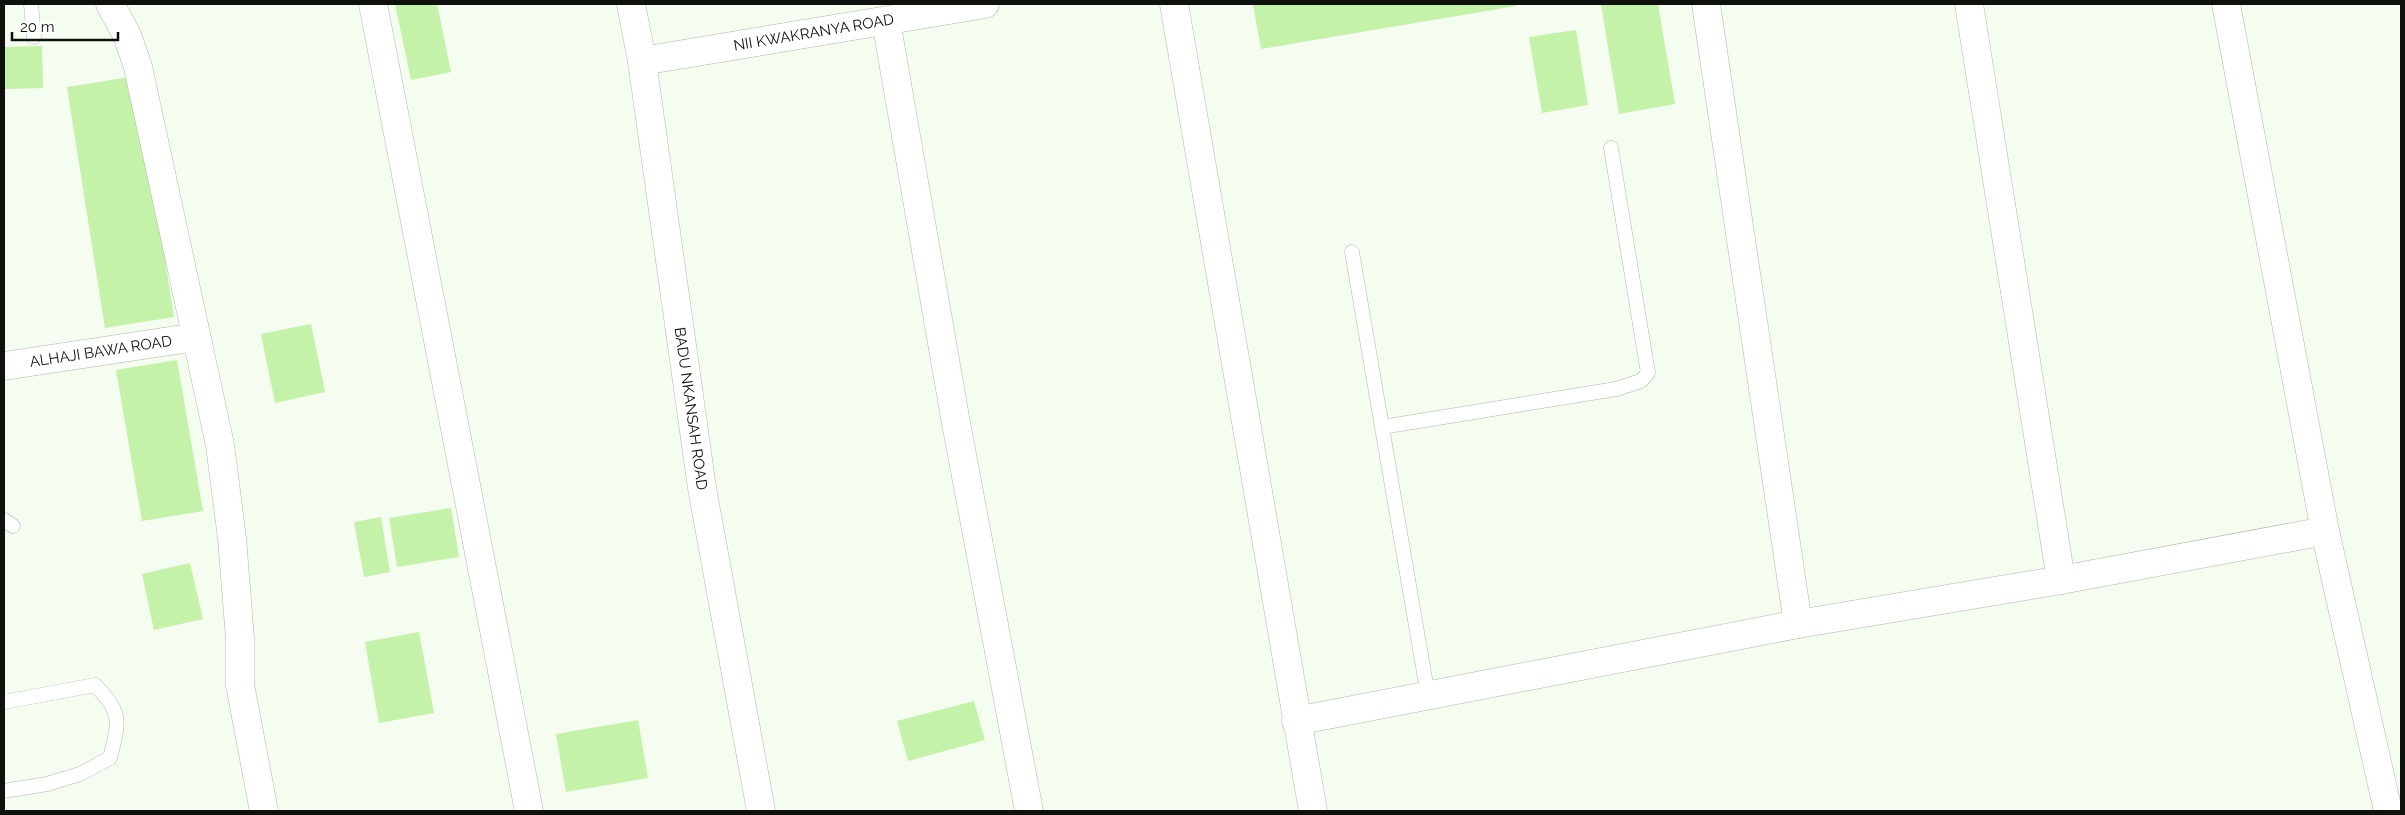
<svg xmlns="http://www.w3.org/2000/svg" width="2405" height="815" viewBox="0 0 2405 815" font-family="Raleway,sans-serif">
  <rect width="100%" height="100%" fill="#f4fdef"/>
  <path fill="#c3f2a8" d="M 395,4 L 437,4 L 451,72 L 411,80 Z
    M 1253,4 L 1516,4 L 1516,6 L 1261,49 Z
    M 1601,4 L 1658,4 L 1675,104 L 1619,114 Z
    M 1576,30 L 1588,105 L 1542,113 L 1529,37 Z
    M 42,46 L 43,88 L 4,89 L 4,47 Z
    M 136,76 L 174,317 L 105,328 L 67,87 Z
    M 311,324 L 325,392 L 275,403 L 261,334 Z
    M 177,360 L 203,511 L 142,521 L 116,370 Z
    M 451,508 L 459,557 L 397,567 L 389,518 Z
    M 381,517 L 390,572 L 364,577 L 354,522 Z
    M 190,563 L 203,619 L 154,630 L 142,574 Z
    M 419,632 L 434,713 L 379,723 L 365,642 Z
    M 974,701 L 985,740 L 908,761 L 897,721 Z
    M 638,720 L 648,778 L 566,792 L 556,734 Z"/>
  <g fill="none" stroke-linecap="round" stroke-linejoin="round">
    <defs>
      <path id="service" d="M 31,4 L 34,37
        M 1352,252 L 1428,696
        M 1382,427 L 1616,389 L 1641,381 L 1648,373 L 1611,148
        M 4,520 L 13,526
        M 4,702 L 95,685 C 123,713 119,722 110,758 L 80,774 L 47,784 L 4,791"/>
      <g id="minor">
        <path d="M 110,4 L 127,35 L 138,67 L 220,445 L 232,538 L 240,639 L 240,685 L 264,811"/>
        <path d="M 373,4 L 529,811"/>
        <path id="s1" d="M 631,4 L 642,61 L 702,488 L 761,811"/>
        <path d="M 1174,4 L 1313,811"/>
        <path d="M 1706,4 L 1798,624"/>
        <path d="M 1969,4 L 2061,580"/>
        <path d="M 2226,4 L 2325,531 L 2388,811"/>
        <path d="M 886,21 L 956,423 L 1029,811"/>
        <path id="s2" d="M 642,61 L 985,4"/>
        <path id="s3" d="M 4,366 L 196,337"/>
        <path d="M 1296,721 L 1798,624 L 2061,580 L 2325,531"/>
      </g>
    </defs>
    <use href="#service" stroke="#aeb7aa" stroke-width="15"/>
    <use href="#minor" stroke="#aeb7aa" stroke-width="29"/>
    <use href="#service" stroke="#fff" stroke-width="14"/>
    <use href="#minor" stroke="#fff" stroke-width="28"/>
  </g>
  <g text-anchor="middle" stroke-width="5" stroke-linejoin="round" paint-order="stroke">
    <g font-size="15" fill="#0e110c" stroke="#fff">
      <text dy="5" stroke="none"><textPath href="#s2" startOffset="174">NII KWAKRANYA ROAD</textPath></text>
      <text dy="5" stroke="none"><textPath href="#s3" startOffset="98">ALHAJI BAWA ROAD</textPath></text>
      <text dy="5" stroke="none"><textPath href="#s1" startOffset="409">BADU NKANSAH ROAD</textPath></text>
    </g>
  </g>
  <rect width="2405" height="815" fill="none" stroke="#0e110c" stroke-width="10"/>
  <path d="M12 32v8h106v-8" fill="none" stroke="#0e110c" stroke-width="2.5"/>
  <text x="20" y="32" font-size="15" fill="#0e110c" stroke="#ffffff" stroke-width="4" paint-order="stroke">20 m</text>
</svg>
